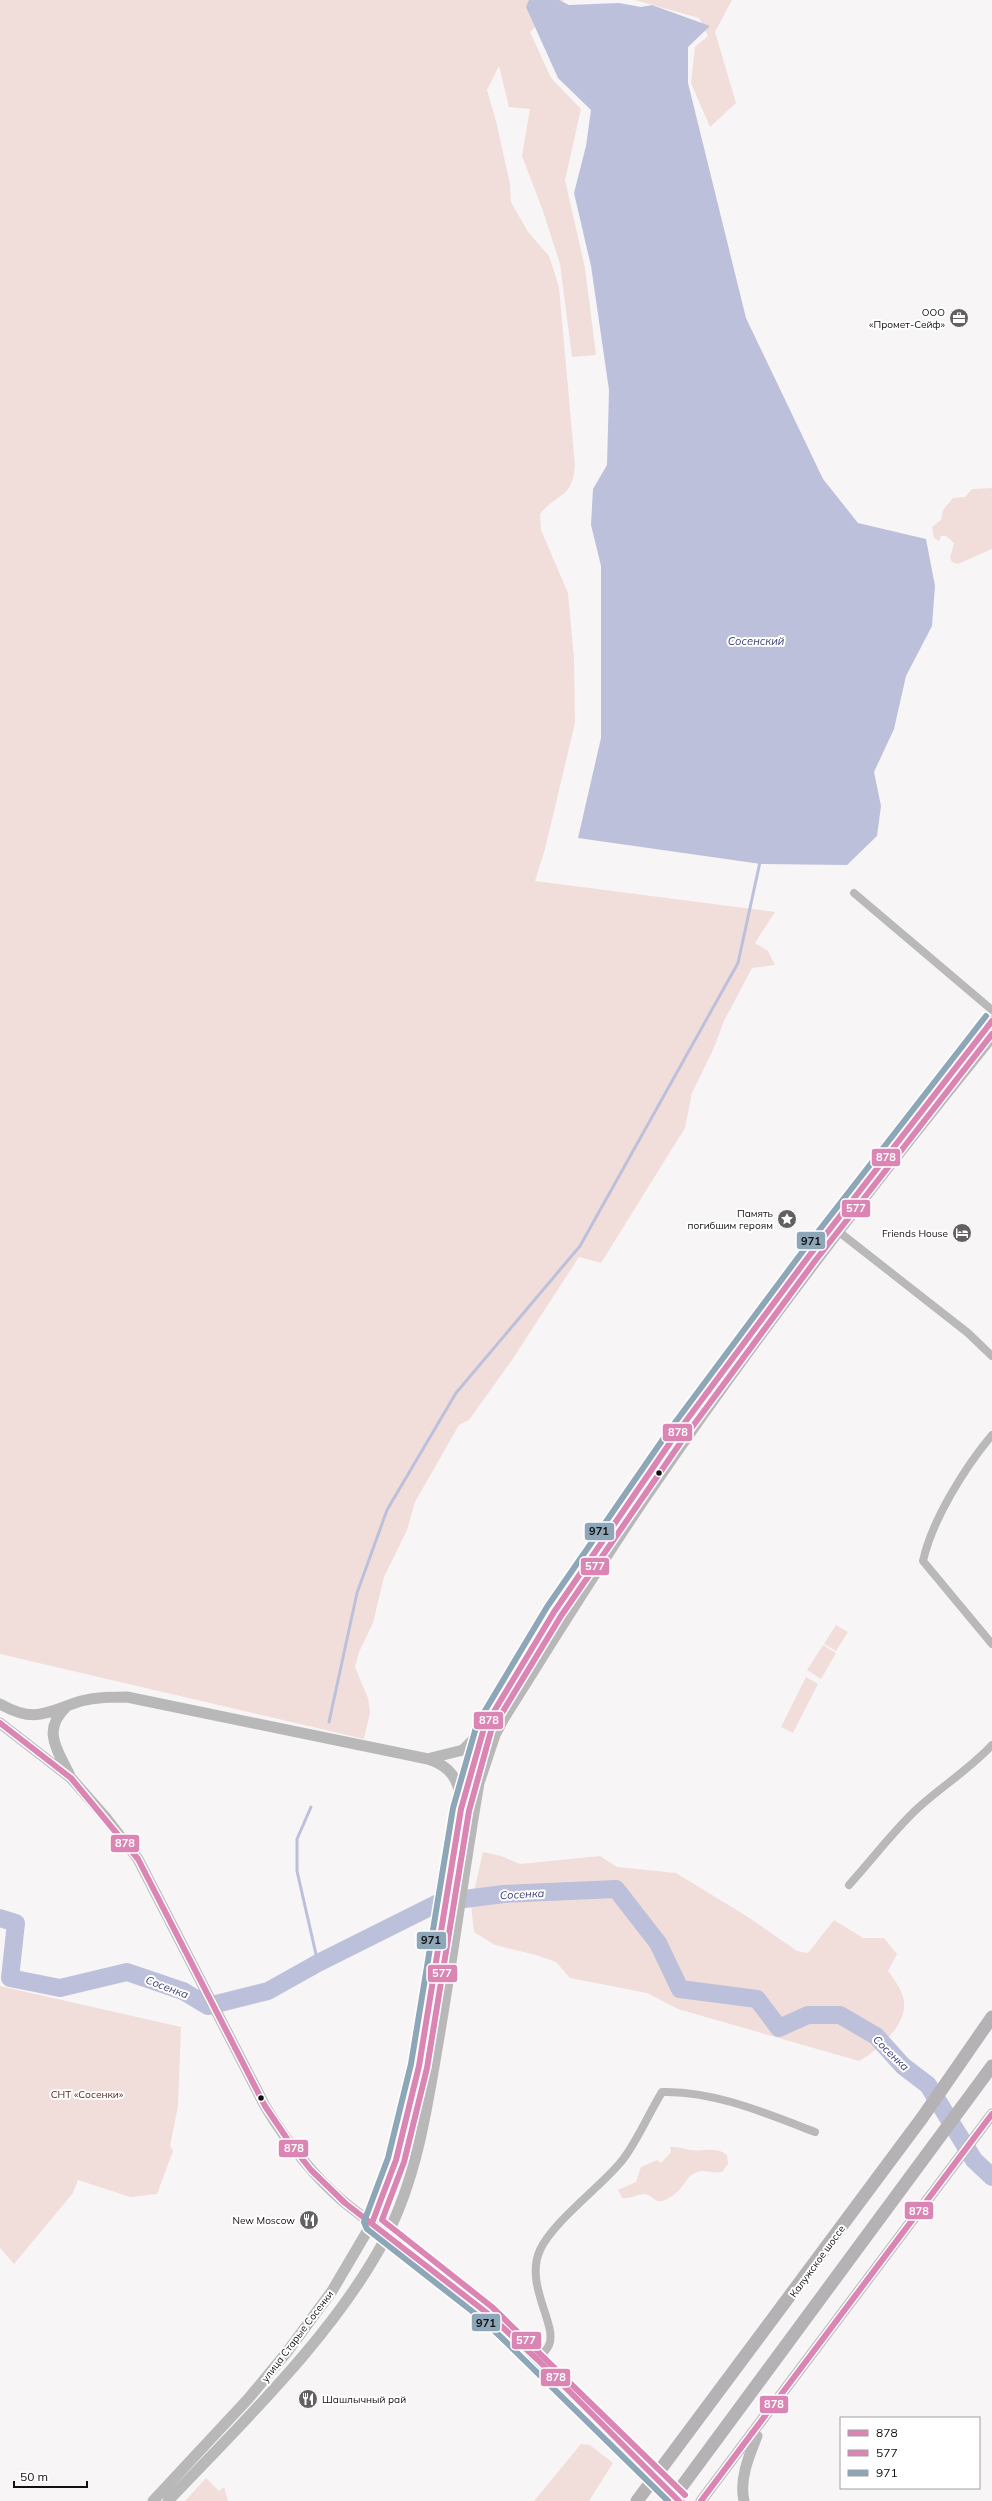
<svg xmlns="http://www.w3.org/2000/svg" width="992" height="2501" viewBox="0 0 992 2501" font-family="Mulish,sans-serif">
  <rect width="100%" height="100%" fill="#f8f5f7"/>
  <path fill="#f1dedb" d="M 0,0 L 564,0 L 530,32 L 551,78 L 581,109 L 565,180 L 585,268 L 596,355 L 572,357 L 560,264 L 543,211 L 522,156 L 530,109 L 509,107 L 499,66 L 487,90 L 496,121 L 510,184 L 511,202 L 528,232 L 549,256 L 559,287 L 575,466 C 572,499 558,492 540,514 L 541,530 L 568,593 L 574,658 L 575,723 L 545,849 L 535,881 L 775,912 L 755,943 L 768,951 L 775,965 L 752,968 L 724,1021 L 713,1050 L 692,1093 L 685,1128 L 601,1263 L 579,1257 L 512,1360 L 469,1420 L 459,1425 L 415,1502 L 407,1530 L 384,1577 L 373,1623 L 359,1652 L 355,1667 L 368,1698 L 370,1713 L 364,1739 L 0,1654 Z
    M 635,0 L 732,0 L 715,32 L 736,103 L 710,127 L 691,83 L 695,47 L 708,36 L 699,18 Z
    M 992,488 L 992,549 L 958,564 L 952,562 L 950,558 L 954,543 L 946,536 L 941,536 L 939,541 L 934,538 L 932,527 L 941,520 L 943,510 L 953,498 L 965,497 L 972,489 Z
    M 836,1625 L 848,1632 L 836,1651 L 824,1644 Z
    M 823,1645 L 836,1653 L 821,1679 L 807,1670 Z
    M 806,1677 L 818,1684 L 793,1733 L 781,1727 Z
    M 483,1852 L 501,1856 L 520,1864 L 600,1856 L 617,1867 L 676,1873 L 748,1917 L 797,1951 L 808,1953 L 834,1920 L 863,1938 L 884,1938 L 897,1954 L 888,1971 C 895,1981 906,1994 904,2008 C 902,2029 877,2051 859,2061 L 678,2009 L 647,1993 L 570,1978 L 556,1962 L 536,1955 L 495,1945 L 474,1932 L 471,1905 Z
    M 0,1986 L 181,2027 L 178,2106 L 170,2146 L 173,2151 L 157,2194 L 130,2197 L 78,2180 L 73,2193 L 14,2264 L 0,2248 Z
    M 670,2147 C 678,2147 682,2148 690,2150 C 702,2152 716,2146 727,2155 L 728,2164 L 722,2172 C 714,2174 705,2169 697,2172 C 686,2176 685,2186 676,2193 C 653,2211 657,2194 643,2194 C 636,2195 630,2199 622,2198 L 618,2190 L 636,2182 L 641,2167 L 657,2160 L 661,2163 L 671,2152 Z
    M 581,2444 L 590,2445 L 613,2463 L 589,2501 L 534,2501 Z
    M 206,2478 L 219,2491 L 224,2487 L 228,2501 L 185,2501 Z"/>
  <path fill="#bdc0db" d="M 529,0 L 559,0 L 569,5 L 619,3 L 641,7 L 652,5 L 710,26 L 688,47 L 688,83 L 746,318 L 823,479 L 858,523 L 926,539 L 935,586 L 932,626 L 906,676 L 894,729 L 874,772 L 881,806 L 877,836 L 847,865 L 761,864 L 578,838 L 601,738 L 601,566 L 591,525 L 593,489 L 607,465 L 609,390 L 591,266 L 574,193 L 586,146 L 591,110 L 558,78 L 526,7 Z"/>
  <g fill="none" stroke-linecap="round" stroke-linejoin="round">
    <path stroke="#bdc0db" stroke-width="3" d="M 329,1722 L 357,1593 L 387,1510 L 456,1393 L 580,1246 L 738,963 L 760,862
      M 311,1807 L 297,1839 L 297,1871 L 318,1963"/>
    <path stroke="#bdc0db" stroke-width="18" d="M 0,1918 L 16,1923 L 10,1978 L 60,1988 L 127,1972 L 183,1991 L 208,2006 L 268,1991 L 318,1963 L 440,1902 L 504,1894 L 616,1889 L 658,1943 L 680,1989 L 757,1999 L 779,2028 L 808,2015 L 840,2015 L 876,2036 L 903,2066 L 928,2085 L 974,2160 L 992,2177"/>
    <path stroke="#bab9b9" stroke-width="8" d="M 854,893 L 992,1010
      M 834,1228 L 968,1333 L 992,1356
      M 992,1435 C 965,1467 932,1520 923,1561 L 992,1644
      M 849,1885 C 872,1860 893,1831 918,1808 C 942,1786 970,1769 992,1745
      M 538,2360 C 541,2355 547,2350 549,2345 C 558,2325 524,2285 540,2250 C 553,2222 599,2188 620,2163 C 634,2148 650,2111 662,2092 C 712,2090 768,2114 815,2132"/>
    <path stroke="#b9b8b8" stroke-width="11" d="M 0,1704 C 36,1724 46,1712 81,1701 C 97,1697 111,1697 127,1697 L 428,1759 C 450,1766 459,1779 461,1802
      M 66,1707 C 41,1731 58,1750 70,1776
      M 0,1723 L 71,1778 L 107,1819 L 138,1859 L 265,2106 C 288,2144 312,2175 345,2203 L 487,2313 L 538,2360 L 679,2501
      M 431,1758 L 463,1750 L 481,1732
      M 153,2501 L 248,2399 L 287,2352 L 332,2291 L 372,2223 L 396,2160 L 419,2066 L 469,1775 L 484,1728 L 508,1684 L 554,1612 L 691,1414 L 809,1256 L 992,1021
      M 168,2501 C 242,2423 338,2331 387,2235 C 417,2176 427,2108 438,2043 C 453,1957 464,1869 479,1783 L 495,1735 L 504,1718 C 552,1642 599,1565 650,1491 C 756,1335 873,1184 992,1037
      M 701,2501 L 992,2114
      M 744,2501 C 739,2479 749,2456 757,2436"/>
    <path stroke="#b4b2b4" stroke-width="13" d="M 637,2501 L 922,2118 L 992,2017
      M 671,2501 L 992,2066"/>
    <defs>
      <path id="bus-1" d="M 0,1723 L 71,1778 L 138,1859 L 265,2106 L 292,2146 L 311,2170 L 345,2203 L 487,2313 L 538,2360 L 679,2501
        M 372,2223 L 396,2160 L 419,2066 L 461,1809 L 484,1728 L 554,1612 L 674,1437 L 809,1256 L 992,1021
        M 701,2501 L 992,2114"/>
      <path id="bus-2" d="M 685,2495 L 492,2307 L 382,2220 L 404,2162 L 427,2068 L 469,1811 L 491,1731 L 561,1616 L 681,1442 L 815,1261 L 992,1034"/>
      <path id="bus-3" d="M 668,2501 L 504,2340 L 482,2319 L 367,2229 L 364,2222 L 388,2158 L 411,2064 L 453,1808 L 477,1724 L 547,1607 L 668,1432 L 803,1251 L 986,1016"/>
    </defs>
    <use href="#bus-1" stroke="#fff" stroke-width="9"/>
    <use href="#bus-2" stroke="#fff" stroke-width="9"/>
    <use href="#bus-3" stroke="#fff" stroke-width="9"/>
    <use href="#bus-1" stroke="#db85b5" stroke-width="6"/>
    <use href="#bus-2" stroke="#db85b5" stroke-width="6"/>
    <use href="#bus-3" stroke="#8da6b8" stroke-width="6"/>
  </g>
  <defs>
    <symbol id="office-disc" viewBox="-11 -11 22 22"><circle r="9.5" fill="#626162" stroke="#fff"/><path d="M-6-3h4V-5.5h4V-3h4V5H-6ZM-1-4.5V-3h2v-1.5ZM-6 0V1H6V0Z" fill="#fff"/></symbol>
    <symbol id="sight-disc" viewBox="-11 -11 22 22"><circle r="9.5" fill="#626162" stroke="#fff"/><path d="M0-6L1.8-2.2L6-1.7L2.9 1.2L3.7 5.4L0 3.3L-3.7 5.4L-2.9 1.2L-6-1.7L-1.8-2.2Z" fill="#fff"/></symbol>
    <symbol id="hotel-disc" viewBox="-11 -11 22 22"><circle r="9.5" fill="#626162" stroke="#fff"/><path d="M-6-4.5h1.5V1H6V5H4.5V3h-9V5H-6ZM-4 0a1.8 1.8 0 1 1 3.6 0ZM.5 0V-2.5h3Q6-2.5 6 0Z" fill="#fff"/></symbol>
    <symbol id="restaurant-disc" viewBox="-11 -11 22 22"><circle r="9.5" fill="#626162" stroke="#fff"/><path d="M-5-6h1v4h1v-4h1v4h1v-4h1v5L-1.5 .5V6h-2V.5L-5-1ZM5-6V6H3V1.5H1.5Q1.5-4 5-6Z" fill="#fff"/></symbol>
  </defs>
  <g fill-rule="evenodd">
    <use href="#office-disc" x="948" y="307" width="22" height="22"/>
    <use href="#sight-disc" x="776" y="1208" width="22" height="22"/>
    <use href="#hotel-disc" x="951" y="1222" width="22" height="22"/>
    <use href="#restaurant-disc" x="298" y="2209" width="22" height="22"/>
    <use href="#restaurant-disc" x="297" y="2388" width="22" height="22"/>
  </g>
  <g fill="#121112" stroke="#fff" stroke-width="1.5">
    <circle cx="659" cy="1473" r="3.5"/>
    <circle cx="261" cy="2098" r="3.5"/>
  </g>
  <g text-anchor="middle" stroke-width="4" stroke-linejoin="round" paint-order="stroke">
    <g font-size="10" fill="#121112" stroke="#fff" text-anchor="end">
      <text x="945" y="316">ООО<tspan x="945" dy="12">«Промет-Сейф»</tspan></text>
      <text x="773" y="1217">Память<tspan x="773" dy="12">погибшим героям</tspan></text>
      <text x="948" y="1237">Friends House</text>
      <text x="295" y="2224">New Moscow</text>
      <text x="322" y="2403" text-anchor="start">Шашлычный рай</text>
    </g>
    <g font-size="10" fill="#5b2219" stroke="#fff">
      <text x="87" y="2098">СНТ «Сосенки»</text>
    </g>
    <g font-size="10" fill="#121112" stroke="#fff">
      <text transform="translate(817 2261) rotate(-54)" y="4">Калужское шоссе</text>
      <text transform="translate(297 2336) rotate(-53)" y="4">улица Старые Сосенки</text>
    </g>
    <g font-size="11" font-style="italic" fill="#414477" stroke="#fff">
      <text x="756" y="645">Сосенский</text>
      <text transform="translate(522 1894) rotate(-3)" y="4">Сосенка</text>
      <text transform="translate(167 1987) rotate(21)" y="4">Сосенка</text>
      <text transform="translate(891 2053) rotate(44)" y="4">Сосенка</text>
    </g>
  </g>
  <g stroke="#fff" stroke-width="1.5">
    <rect x="871" y="1148" width="30" height="19" rx="4" fill="#db85b5"/>
    <rect x="841" y="1199" width="30" height="19" rx="4" fill="#db85b5"/>
    <rect x="796" y="1231" width="30" height="19" rx="4" fill="#8da6b8"/>
    <rect x="662" y="1423" width="31" height="19" rx="4" fill="#db85b5"/>
    <rect x="584" y="1522" width="31" height="19" rx="4" fill="#8da6b8"/>
    <rect x="580" y="1557" width="30" height="19" rx="4" fill="#db85b5"/>
    <rect x="473" y="1711" width="31" height="19" rx="4" fill="#db85b5"/>
    <rect x="110" y="1834" width="30" height="19" rx="4" fill="#db85b5"/>
    <rect x="416" y="1931" width="31" height="19" rx="4" fill="#8da6b8"/>
    <rect x="427" y="1964" width="31" height="19" rx="4" fill="#db85b5"/>
    <rect x="278" y="2139" width="31" height="19" rx="4" fill="#db85b5"/>
    <rect x="904" y="2201" width="30" height="19" rx="4" fill="#db85b5"/>
    <rect x="471" y="2313" width="30" height="19" rx="4" fill="#8da6b8"/>
    <rect x="511" y="2331" width="31" height="19" rx="4" fill="#db85b5"/>
    <rect x="540" y="2368" width="31" height="19" rx="4" fill="#db85b5"/>
    <rect x="759" y="2395" width="30" height="19" rx="4" fill="#db85b5"/>
  </g>
  <g font-size="11" text-anchor="middle" font-weight="bold" fill="#fff">
    <text x="886" y="1161">878</text>
    <text x="856" y="1212">577</text>
    <text x="678" y="1436">878</text>
    <text x="595" y="1570">577</text>
    <text x="489" y="1724">878</text>
    <text x="125" y="1847">878</text>
    <text x="442" y="1977">577</text>
    <text x="294" y="2152">878</text>
    <text x="919" y="2215">878</text>
    <text x="526" y="2344">577</text>
    <text x="556" y="2381">878</text>
    <text x="774" y="2408">878</text>
  </g>
  <g font-size="11" text-anchor="middle" font-weight="bold" fill="#111">
    <text x="811" y="1245">971</text>
    <text x="599" y="1535">971</text>
    <text x="431" y="1944">971</text>
    <text x="486" y="2327">971</text>
  </g>
  <rect x="840" y="2417" width="140" height="72" fill="#ffffff" stroke="#a0a0a0"/>
  <rect x="848" y="2430" width="20" height="6" fill="#db85b5" stroke="#a0a0a0"/>
  <text x="876" y="2437" font-size="12" fill="#121112">878</text>
  <rect x="848" y="2450" width="20" height="6" fill="#db85b5" stroke="#a0a0a0"/>
  <text x="876" y="2457" font-size="12" fill="#121112">577</text>
  <rect x="848" y="2470" width="20" height="6" fill="#8da6b8" stroke="#a0a0a0"/>
  <text x="876" y="2477" font-size="12" fill="#121112">971</text>
  <path d="M14 2481v6h73v-6" fill="none" stroke="#121112" stroke-width="2"/>
  <text x="20" y="2481" font-size="12" fill="#121112" stroke="#ffffff" stroke-width="3" paint-order="stroke">50 m</text>
</svg>
